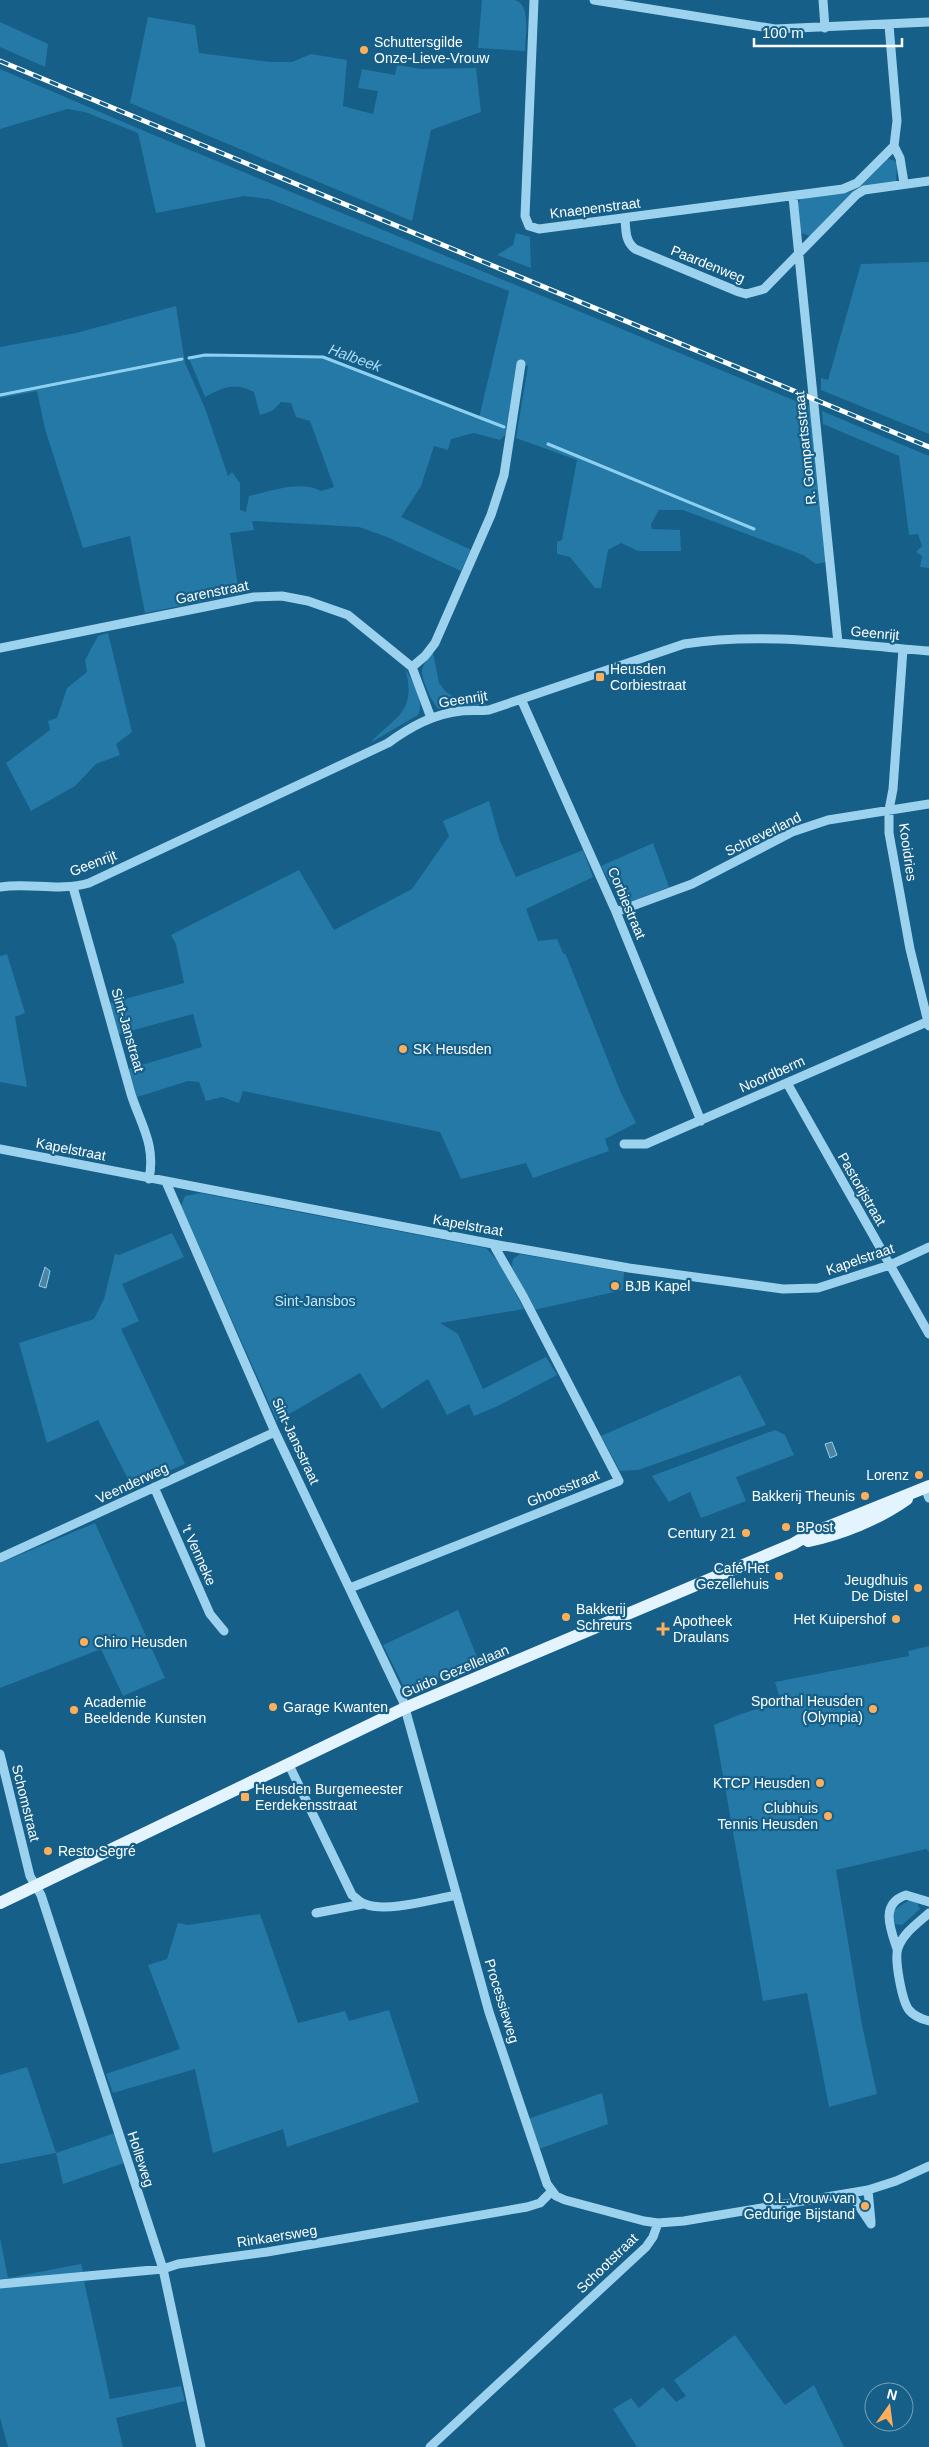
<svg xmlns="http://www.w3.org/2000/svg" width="929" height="2447" viewBox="0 0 929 2447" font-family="Helvetica,sans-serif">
  <rect width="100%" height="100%" fill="#155f88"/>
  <path fill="#2579a6" d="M 482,0 C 492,0 504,0 514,0 C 532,3 525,38 525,51 L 478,48 Z
    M 148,17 L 195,25 L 199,53 L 270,62 L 292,62 L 311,54 L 347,60 L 343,106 L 373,114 L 378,91 L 358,88 L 362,69 L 395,75 L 397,65 L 421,69 L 476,68 L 481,112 L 431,130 L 412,221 L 130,103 Z
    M 0,22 L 48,44 L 45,67 L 0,47 Z
    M 0,69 L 149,133 L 810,407 L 826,562 L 816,564 L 803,555 L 683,510 L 659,510 L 651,524 L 652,529 L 680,530 L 681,551 L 638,551 L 621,543 L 608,550 L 601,588 L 595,588 L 570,557 L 557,554 L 557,542 L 562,540 L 577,460 L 516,438 L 528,366 L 518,362 L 505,435 L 500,440 L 474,433 L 451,439 L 448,450 L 434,446 L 421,486 L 401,517 L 471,550 L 461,571 L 387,537 L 359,527 L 252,521 L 254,530 L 230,533 L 239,594 L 145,613 L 130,536 L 83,548 L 45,429 L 37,391 L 0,398 L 0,347 L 76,333 L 176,306 L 185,363 L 205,408 L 228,476 L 232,472 L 240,483 L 240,510 L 246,512 L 249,496 C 271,491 301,480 321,491 L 334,487 L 310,421 L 296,417 L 291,403 L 281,402 L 272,411 L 260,415 L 254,392 C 234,382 224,387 205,397 L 188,356 L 325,358 L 479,418 L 509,291 L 269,199 L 244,196 L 156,213 L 138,133 L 85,112 L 67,109 L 0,129 Z
    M 887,159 L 893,160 L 897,163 L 896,182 L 855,192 L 812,235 L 809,236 L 801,233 L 797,204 L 801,199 L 850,192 L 861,186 Z
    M 516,233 L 530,237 L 531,268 L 497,255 L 513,245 Z
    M 929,262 L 929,434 L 821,390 L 821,378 L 828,380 L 861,264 Z
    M 822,411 L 929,456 L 929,568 L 920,567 L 922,556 L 916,552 L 922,546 L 918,534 L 909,535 L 899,456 L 823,424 Z
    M 108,633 L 132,732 L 116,744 L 120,755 L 96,764 L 75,786 L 31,811 L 6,763 L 50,730 L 48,721 L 57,718 L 67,688 L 87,672 L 85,660 L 98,636 Z
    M 433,652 L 439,683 L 445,691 L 463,703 L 483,702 L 487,705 L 438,709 C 432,702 423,682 422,673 C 421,665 429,658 433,652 Z
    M 405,668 C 412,681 425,700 418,715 L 370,743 C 397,715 417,712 405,668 Z
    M 489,801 L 500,841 L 516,877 L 583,850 L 593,877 L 526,909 L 538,941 L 557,939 L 563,953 L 566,955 L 621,1093 L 636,1123 L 605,1139 L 609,1151 L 533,1178 L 526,1163 L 461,1179 L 440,1132 L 243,1091 L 239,1103 L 222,1097 L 206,1101 L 199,1082 L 188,1081 L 137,1097 L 128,1069 L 202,1047 L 193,1014 L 119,1034 L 110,1003 L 184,983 L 176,944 L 171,935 L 299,870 L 334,930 L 412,889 L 449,836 L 443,821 Z
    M 653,843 L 669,887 L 629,902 L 620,900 L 601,866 Z
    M 7,954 L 25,1013 L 15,1017 L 27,1087 L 0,1082 L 0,956 Z
    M 200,1193 L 486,1248 L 499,1262 L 524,1309 L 440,1323 L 458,1334 L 483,1389 L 546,1357 L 557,1375 L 498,1406 L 474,1416 L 469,1404 L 447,1415 L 428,1379 L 382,1409 L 360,1373 L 277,1421 L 181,1206 L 185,1196 Z
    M 172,1233 L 184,1257 L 122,1284 L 139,1321 L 121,1329 L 185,1464 L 132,1487 L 98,1420 L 47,1443 L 19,1343 L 94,1319 L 104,1299 L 115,1254 L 119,1255 Z
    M 520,1254 L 624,1272 L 623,1290 L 534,1310 L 512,1267 L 513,1259 Z
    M 740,1375 L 766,1425 L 638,1470 L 620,1471 L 601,1436 Z
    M 775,1430 L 785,1435 L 794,1455 L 736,1477 L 746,1501 L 701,1518 L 690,1492 L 669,1502 L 652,1476 Z
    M 95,1523 L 165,1678 L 123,1696 L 101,1649 L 0,1688 L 0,1563 Z
    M 458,1610 L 479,1662 L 424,1685 L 419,1691 L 410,1692 L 404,1687 L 383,1645 Z
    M 929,1646 L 929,1852 L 926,1849 L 836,1870 L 862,2025 L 877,2094 L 829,2107 L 807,1993 L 763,2001 L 714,1725 L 741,1714 L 781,1702 L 775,1682 L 909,1656 L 908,1651 Z
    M 909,1900 L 917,1903 L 920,1909 L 902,1925 L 895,1924 L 893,1917 L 894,1910 Z
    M 260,1914 L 298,2023 L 345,2011 L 349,2021 L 389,2010 L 419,2102 L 287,2147 L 283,2129 L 213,2153 L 195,2069 L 113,2093 L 106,2074 L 180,2049 L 148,1965 L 167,1959 L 178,1923 L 188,1925 Z
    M 27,2067 L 56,2153 L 115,2133 L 124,2163 L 63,2184 L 56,2153 L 0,2164 L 0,2075 Z
    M 602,2093 L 608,2124 L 539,2149 L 528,2119 Z
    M 0,2238 L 8,2278 L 81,2264 L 84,2275 L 0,2279 Z
    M 84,2281 L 110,2399 L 181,2386 L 185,2401 L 116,2418 L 123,2447 L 8,2447 L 0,2418 L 0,2288 Z
    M 735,2335 L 785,2405 L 814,2385 L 844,2447 L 637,2447 L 613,2409 L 631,2398 L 639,2408 L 663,2387 L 676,2402 L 686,2396 L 674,2380 Z"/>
  <path fill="#4f84a1" stroke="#8ed0f1" d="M 45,1267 L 50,1271 L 46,1288 L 39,1286 Z
    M 832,1442 L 837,1455 L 830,1458 L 825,1444 Z"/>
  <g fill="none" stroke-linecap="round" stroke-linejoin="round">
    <path stroke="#8ed0f1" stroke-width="3" d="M 189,358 L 205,355 L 323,357 L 504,427
      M 0,395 L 182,359
      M 548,444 L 754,529"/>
    <path stroke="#9cd2ee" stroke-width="9" d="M 534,0 L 525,216 L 529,226 L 539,229 L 843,189 L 857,183 L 894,146
      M 594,0 L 775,29 L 929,22
      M 823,0 L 825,28
      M 889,25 L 897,121 L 894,146 L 900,158 L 904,183
      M 793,197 L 838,643
      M 625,219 C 626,231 625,241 635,249 L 739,292 L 746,294 L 764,289 L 856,195 L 864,190 L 929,181
      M 0,648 L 254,597 L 282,596 L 308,601 L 348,615 L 412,667 L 431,718
      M 903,649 L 893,789 L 889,810 L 889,833 L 910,949 L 929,1026
      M 412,667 L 425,656 L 435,643 L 491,515 L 504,475 L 521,364
      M 521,699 L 616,912 L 701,1121
      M 0,887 C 30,882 59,892 89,883 L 388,743 C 410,727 433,714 461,711 C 470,710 479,711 489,710 L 684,644 C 765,631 848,645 929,651
      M 73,887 L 131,1094 C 141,1125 156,1145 149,1179
      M 616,912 L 692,884 L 792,832 L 828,820 L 929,804
      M 787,1083 L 929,1334
      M 624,1144 L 646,1144 L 929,1021
      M 0,1149 L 493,1244 L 629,1268 L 783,1289 L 818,1288 L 890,1265 L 929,1247
      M 166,1182 L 275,1432 L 403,1701 L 489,2012 L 547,2184 L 556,2196 L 565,2200 L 644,2221 L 658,2223 L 684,2221 L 868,2190 L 896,2181 L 929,2166
      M 154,1487 L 210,1614 L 224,1631
      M 925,1488 L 929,1498
      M 0,1558 L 275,1432
      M 350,1588 L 619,1481 L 523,1296 L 493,1244
      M 0,1754 L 30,1876 L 41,1895 L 163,2269 L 201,2447
      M 289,1765 L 352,1895 C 356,1898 360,1903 365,1904 C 387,1913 433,1899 457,1895
      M 316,1913 L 363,1904
      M 929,1913 C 918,1923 903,1933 898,1948 C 894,1959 902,2001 909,2010 C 914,2016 921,2019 929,2021
      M 897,1949 C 891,1930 879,1904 906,1895 L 929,1902
      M 868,2190 L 871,2222
      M 851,2194 L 871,2224
      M 0,2284 L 163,2269 L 178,2264 L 267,2252 L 527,2207 L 540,2203 L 551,2192
      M 430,2447 L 646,2247 L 653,2237 L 658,2223"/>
    <path stroke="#e4f4ff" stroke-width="12" d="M 808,1541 C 842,1534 879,1519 907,1499
      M 0,1903 L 405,1708 L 793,1544 L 810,1534 L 929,1486"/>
    <defs>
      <path id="rail" d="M 0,61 L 929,447"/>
    </defs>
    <use href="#rail" stroke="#fff" stroke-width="5"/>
    <use href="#rail" stroke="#155f88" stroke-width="3" stroke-dasharray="9" stroke-linecap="butt"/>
  </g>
  <g fill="#ffae5a" stroke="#155f88" stroke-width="2">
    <circle cx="364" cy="50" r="5"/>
    <rect x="595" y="672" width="10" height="10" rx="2.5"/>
    <circle cx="403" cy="1049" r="5"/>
    <circle cx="615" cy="1286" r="5"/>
    <circle cx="919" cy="1475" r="5"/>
    <circle cx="865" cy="1496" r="5"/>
    <circle cx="786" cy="1527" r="5"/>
    <circle cx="746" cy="1533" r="5"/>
    <circle cx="779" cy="1576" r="5"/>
    <circle cx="918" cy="1588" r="5"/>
    <circle cx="566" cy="1617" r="5"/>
    <circle cx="896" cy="1619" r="5"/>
    <path d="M660.5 1621.5h5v5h5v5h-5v5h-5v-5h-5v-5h5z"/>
    <circle cx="84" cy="1642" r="5"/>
    <circle cx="273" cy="1707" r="5"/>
    <circle cx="873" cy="1709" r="5"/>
    <circle cx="74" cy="1710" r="5"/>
    <circle cx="820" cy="1783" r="5"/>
    <rect x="240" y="1792" width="10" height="10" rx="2.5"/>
    <circle cx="828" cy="1816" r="5"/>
    <circle cx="48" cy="1851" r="5"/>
    <circle cx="865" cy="2206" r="5"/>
  </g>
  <g text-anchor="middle" stroke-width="4.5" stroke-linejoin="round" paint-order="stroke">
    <g font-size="14" fill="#fff" stroke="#155f88" text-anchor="start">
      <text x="374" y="47">Schuttersgilde<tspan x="374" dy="16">Onze-Lieve-Vrouw</tspan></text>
      <text x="610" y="674">Heusden<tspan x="610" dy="16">Corbiestraat</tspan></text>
      <text x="413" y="1054">SK Heusden</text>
      <text x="625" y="1291">BJB Kapel</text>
      <text x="909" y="1480" text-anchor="end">Lorenz</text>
      <text x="855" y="1501" text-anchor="end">Bakkerij Theunis</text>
      <text x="796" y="1532">BPost</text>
      <text x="736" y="1538" text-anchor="end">Century 21</text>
      <text x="769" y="1573" text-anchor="end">Café Het<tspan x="769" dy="16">Gezellehuis</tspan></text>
      <text x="908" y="1585" text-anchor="end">Jeugdhuis<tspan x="908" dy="16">De Distel</tspan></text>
      <text x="576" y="1614">Bakkerij<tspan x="576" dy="16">Schreurs</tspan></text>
      <text x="886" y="1624" text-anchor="end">Het Kuipershof</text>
      <text x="673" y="1626">Apotheek<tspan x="673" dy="16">Draulans</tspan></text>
      <text x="94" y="1647">Chiro Heusden</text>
      <text x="863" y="1706" text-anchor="end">Sporthal Heusden<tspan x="863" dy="16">(Olympia)</tspan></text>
      <text x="84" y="1707">Academie<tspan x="84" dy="16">Beeldende Kunsten</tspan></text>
      <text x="283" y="1712">Garage Kwanten</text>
      <text x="810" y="1788" text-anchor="end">KTCP Heusden</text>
      <text x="255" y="1794">Heusden Burgemeester<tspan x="255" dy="16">Eerdekensstraat</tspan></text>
      <text x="818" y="1813" text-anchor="end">Clubhuis<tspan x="818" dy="16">Tennis Heusden</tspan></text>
      <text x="58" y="1856">Resto Segré</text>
      <text x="855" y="2203" text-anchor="end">O.L.Vrouw van<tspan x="855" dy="16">Gedurige Bijstand</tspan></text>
    </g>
    <g font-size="14" fill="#fff" stroke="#155f88">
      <text transform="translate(595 208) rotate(-7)" y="5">Knaepenstraat</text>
      <text transform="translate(708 264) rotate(22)" y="5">Paardenweg</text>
      <text transform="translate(805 448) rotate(-96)" y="5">R. Gompartsstraat</text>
      <text transform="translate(212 592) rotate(-11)" y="5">Garenstraat</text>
      <text transform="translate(875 633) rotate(5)" y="5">Geenrijt</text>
      <text transform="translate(463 699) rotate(-9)" y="5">Geenrijt</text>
      <text transform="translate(763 834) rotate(-26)" y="5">Schreverland</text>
      <text transform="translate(908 852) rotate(82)" y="5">Kooidries</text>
      <text transform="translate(93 863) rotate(-21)" y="5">Geenrijt</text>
      <text transform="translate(627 903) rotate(67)" y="5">Corbiestraat</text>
      <text transform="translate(128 1030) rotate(74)" y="5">Sint-Janstraat</text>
      <text transform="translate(772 1074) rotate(-24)" y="5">Noordberm</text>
      <text transform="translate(71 1149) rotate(11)" y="5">Kapelstraat</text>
      <text transform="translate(862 1189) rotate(60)" y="5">Pastorijstraat</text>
      <text transform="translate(468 1225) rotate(10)" y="5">Kapelstraat</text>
      <text transform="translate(860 1259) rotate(-19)" y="5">Kapelstraat</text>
      <text transform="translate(296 1441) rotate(65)" y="5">Sint-Jansstraat</text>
      <text transform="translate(132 1483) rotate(-25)" y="5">Veenderweg</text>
      <text transform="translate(563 1488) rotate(-22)" y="5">Ghoosstraat</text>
      <text transform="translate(199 1555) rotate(66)" y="5">'t Venneke</text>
      <text transform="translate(455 1671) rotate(-23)" y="5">Guido Gezellelaan</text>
      <text transform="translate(26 1803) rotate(76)" y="5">Schomstraat</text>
      <text transform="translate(502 2001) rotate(73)" y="5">Processieweg</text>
      <text transform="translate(141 2159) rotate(72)" y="5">Holleweg</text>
      <text transform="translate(277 2236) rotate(-9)" y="5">Rinkaersweg</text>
      <text transform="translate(607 2263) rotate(-44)" y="5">Schootstraat</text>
    </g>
    <g font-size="14" fill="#c2e7fb" stroke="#155f88">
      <text x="315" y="1306">Sint-Jansbos</text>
    </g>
    <g font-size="15" font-style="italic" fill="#a8dbf6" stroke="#155f88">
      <text transform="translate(355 358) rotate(20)" y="5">Halbeek</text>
    </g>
  </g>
  <g transform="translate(889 2407) rotate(14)"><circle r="24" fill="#155f88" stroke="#739fb8"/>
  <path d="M0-4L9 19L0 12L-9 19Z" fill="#ffae5a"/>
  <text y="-8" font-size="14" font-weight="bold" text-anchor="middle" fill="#ffffff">N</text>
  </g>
  <path d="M754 38v8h148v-8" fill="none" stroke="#ffffff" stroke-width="2.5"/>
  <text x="762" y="38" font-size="15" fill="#ffffff" stroke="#155f88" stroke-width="4" paint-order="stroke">100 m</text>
</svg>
